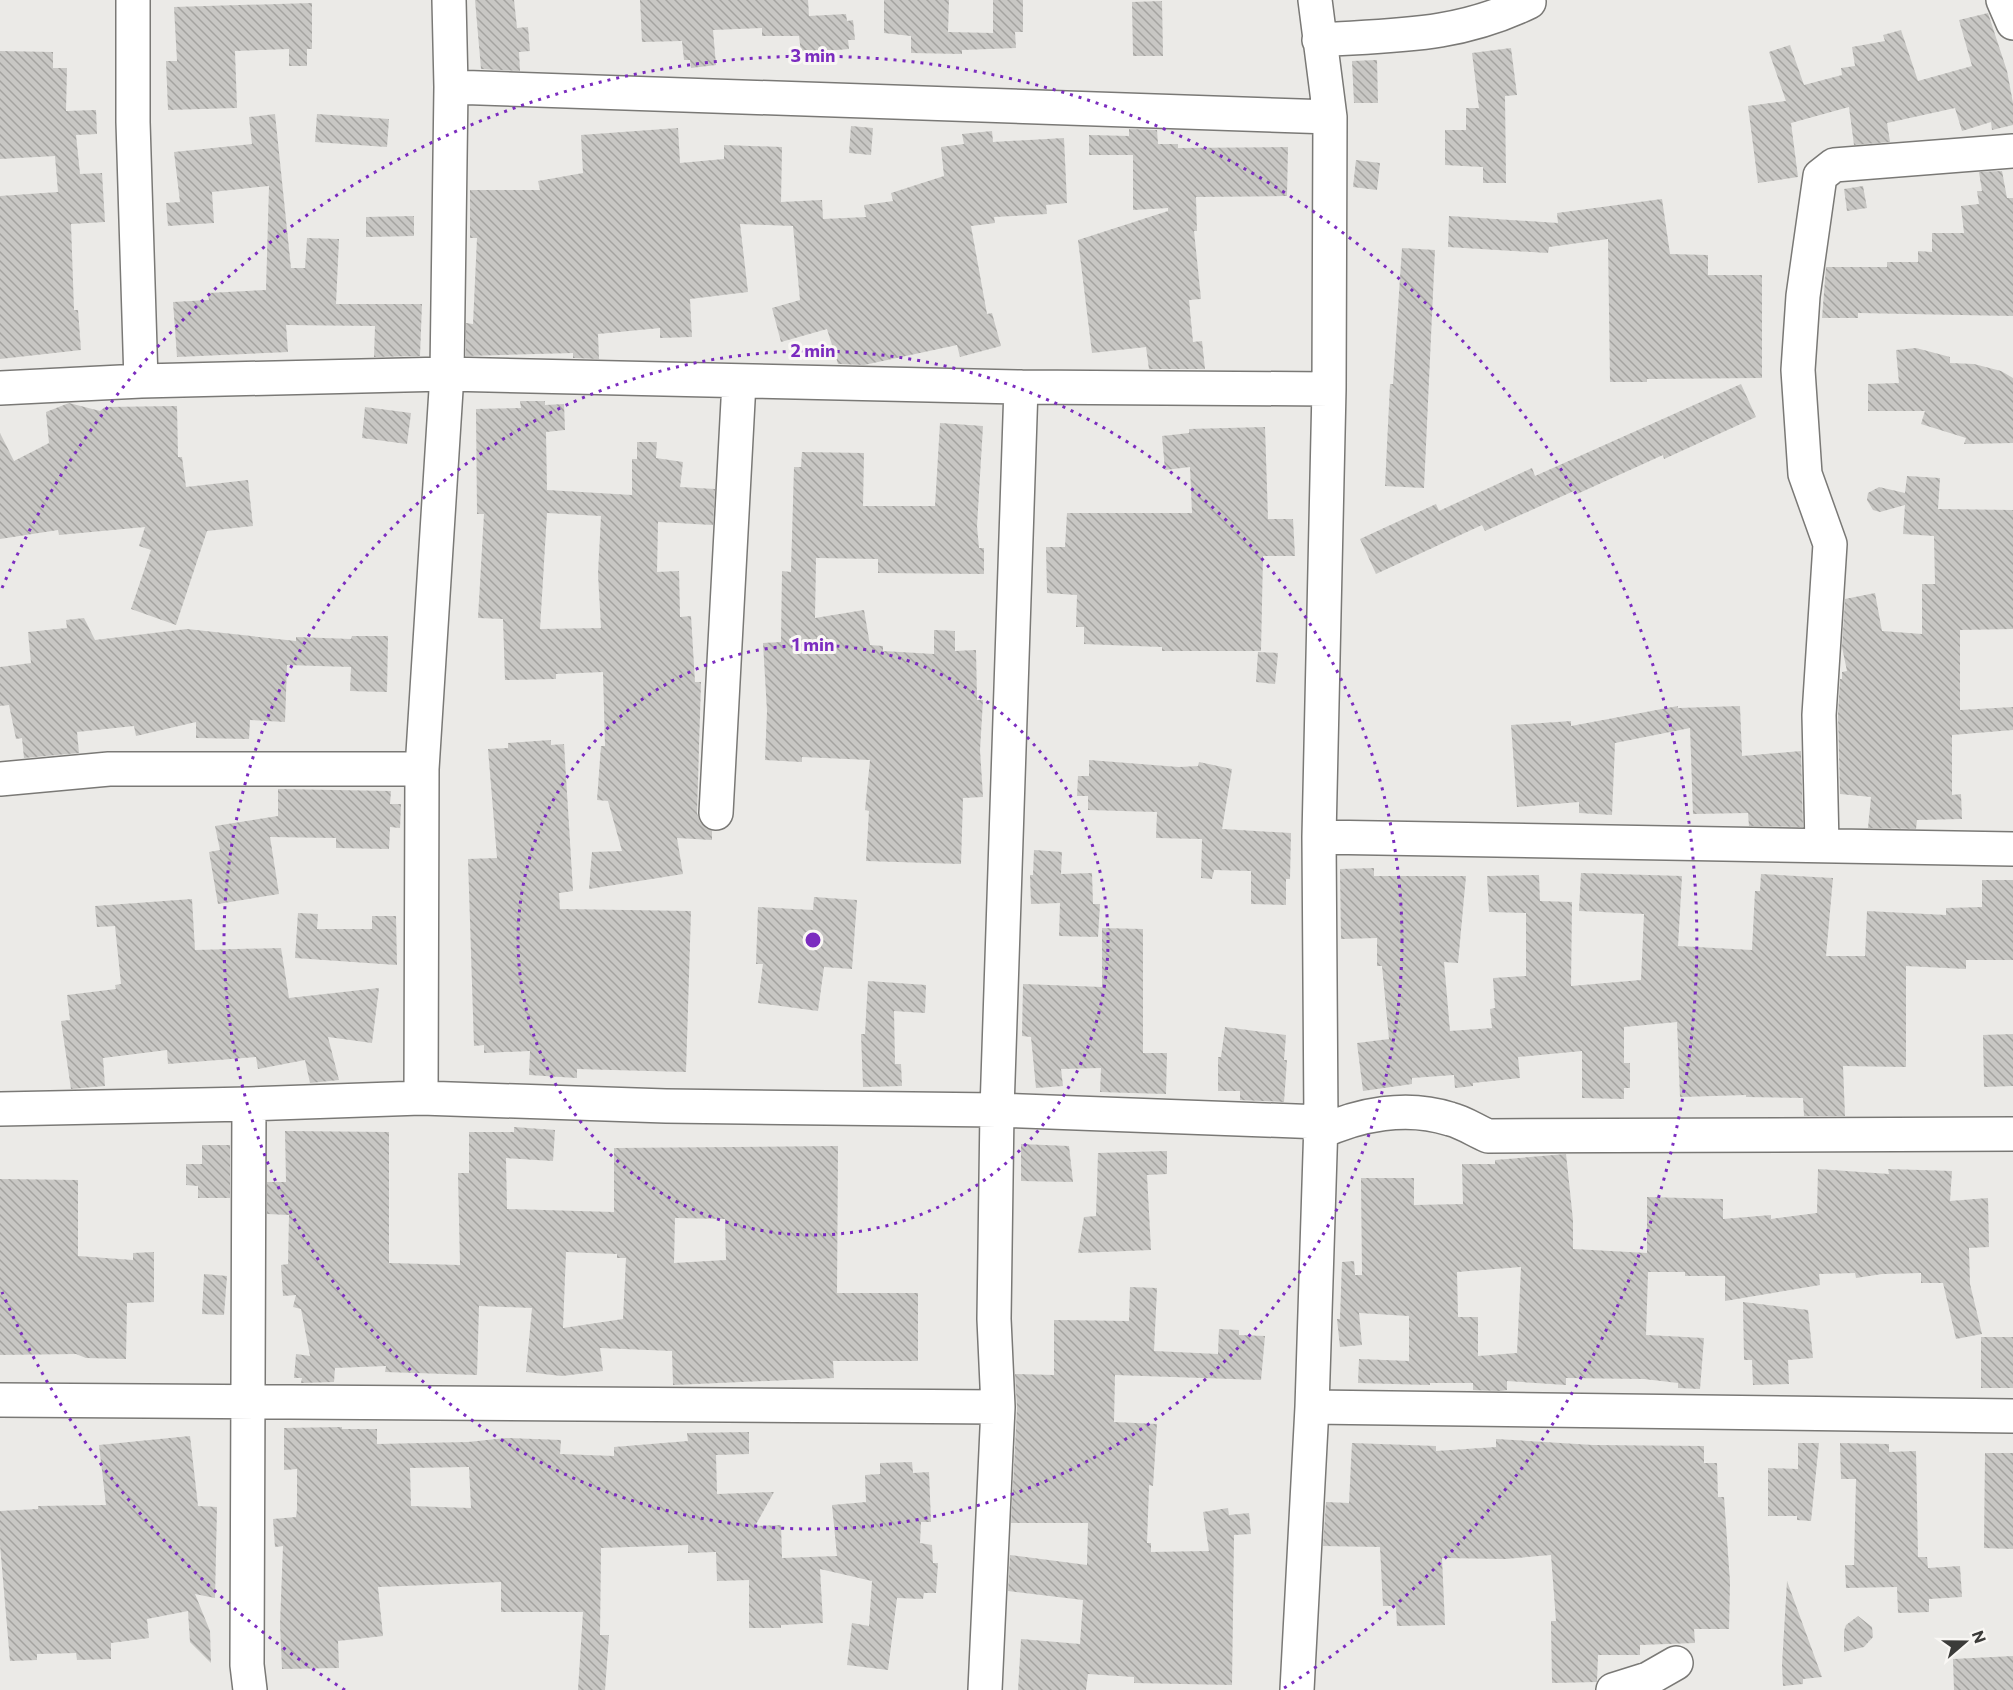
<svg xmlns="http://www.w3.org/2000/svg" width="2013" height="1690" viewBox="0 0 2013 1690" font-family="Commissioner,sans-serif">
  <defs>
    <pattern id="building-back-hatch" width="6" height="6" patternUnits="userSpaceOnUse" patternTransform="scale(1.5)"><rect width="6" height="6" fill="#c8c7c4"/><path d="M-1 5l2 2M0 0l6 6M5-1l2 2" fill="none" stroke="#a4a3a0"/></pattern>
  </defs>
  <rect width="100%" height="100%" fill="#ebeae7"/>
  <path fill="url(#building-back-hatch)" fill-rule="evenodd" d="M 475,0 L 514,0 L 517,28 L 528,27 L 530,51 L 519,52 L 520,71 L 481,69 Z
    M 640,0 L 808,0 L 809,16 L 846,14 L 847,21 L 853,20 L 855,40 L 848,40 L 849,49 L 801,53 L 799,36 L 762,36 L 762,28 L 713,30 L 716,65 L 691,68 L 690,60 L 684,60 L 682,41 L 642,42 Z
    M 884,0 L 949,0 L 948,32 L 993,33 L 993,0 L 1023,0 L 1023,32 L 1015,32 L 1016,48 L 962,50 L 962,54 L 911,53 L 911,36 L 884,33 Z
    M 1162,1 L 1163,56 L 1133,56 L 1132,2 Z
    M 312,3 L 312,49 L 307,49 L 307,66 L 289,66 L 289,49 L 235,51 L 237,108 L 168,110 L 166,61 L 177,61 L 174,7 Z
    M 1988,13 L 2007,71 L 2013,103 L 2013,125 L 1992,130 L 1991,122 L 1962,131 L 1955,108 L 1887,123 L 1890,142 L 1854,145 L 1849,107 L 1791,123 L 1798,177 L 1758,183 L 1748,106 L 1786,101 L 1769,52 L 1790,45 L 1804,85 L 1842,75 L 1841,68 L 1855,66 L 1852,47 L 1885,41 L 1883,35 L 1901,30 L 1918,81 L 1972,66 L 1959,20 Z
    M 1511,48 L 1517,95 L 1505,96 L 1506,183 L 1483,183 L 1483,167 L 1445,165 L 1445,130 L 1466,130 L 1466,108 L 1479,108 L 1472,53 Z
    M 0,51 L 53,52 L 53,68 L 67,68 L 66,111 L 96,110 L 97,134 L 76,135 L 80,174 L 102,173 L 105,222 L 71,224 L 74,310 L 78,310 L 81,350 L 0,359 L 0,196 L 58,192 L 55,156 L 0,159 Z
    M 1377,60 L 1378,103 L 1354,103 L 1352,61 Z
    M 275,114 L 291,268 L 305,268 L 307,238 L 339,239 L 336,304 L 422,304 L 420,356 L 374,357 L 375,326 L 286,325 L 288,352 L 177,357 L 173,302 L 209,300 L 208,293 L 266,290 L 269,186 L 212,192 L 214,223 L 168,226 L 166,203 L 180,202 L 174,152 L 252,144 L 249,117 Z
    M 317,114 L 389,119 L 387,147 L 315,142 Z
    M 851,126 L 873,128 L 871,155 L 849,153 Z
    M 678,128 L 680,163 L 724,159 L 724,145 L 782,147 L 781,202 L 822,200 L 823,219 L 866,217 L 864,205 L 893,201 L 891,193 L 944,176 L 941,147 L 964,144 L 962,134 L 992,131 L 993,142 L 1064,138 L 1067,203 L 1046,205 L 1047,214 L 994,217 L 995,223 L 971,226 L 987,314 L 992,313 L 1001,346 L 960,357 L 957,345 L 864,365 L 838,364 L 827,329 L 781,342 L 772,308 L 800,300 L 793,226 L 740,224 L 748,292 L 690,299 L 692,337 L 660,338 L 660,328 L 598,334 L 599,359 L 573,358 L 573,353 L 466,356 L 466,323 L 473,324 L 477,238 L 470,238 L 470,190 L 540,190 L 538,181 L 583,173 L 581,135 Z
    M 1129,129 L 1157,130 L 1158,144 L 1178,144 L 1178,148 L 1288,147 L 1287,196 L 1196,197 L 1197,231 L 1194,231 L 1201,299 L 1189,300 L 1193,342 L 1202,341 L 1205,369 L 1149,369 L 1146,347 L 1092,353 L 1078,240 L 1168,211 L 1168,208 L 1133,210 L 1133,155 L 1089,155 L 1089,135 L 1129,136 Z
    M 1356,160 L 1380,163 L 1377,190 L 1353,187 Z
    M 2002,171 L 2007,198 L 2013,198 L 2013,316 L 1858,313 L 1858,318 L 1822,318 L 1826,267 L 1887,267 L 1887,262 L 1918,262 L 1918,251 L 1932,252 L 1932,233 L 1964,233 L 1961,206 L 1979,204 L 1977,191 L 1982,191 L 1979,172 Z
    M 1863,186 L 1867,208 L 1847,211 L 1844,189 Z
    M 1662,199 L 1670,254 L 1708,255 L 1708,275 L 1762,275 L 1762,378 L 1647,379 L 1647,382 L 1610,382 L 1608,239 L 1549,247 L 1548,253 L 1448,247 L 1449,216 L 1558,223 L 1557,213 Z
    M 414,216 L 414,236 L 366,237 L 366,217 Z
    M 1402,248 L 1435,250 L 1424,488 L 1385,486 L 1390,384 L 1393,384 Z
    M 1916,348 L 1950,357 L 1950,363 L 1974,364 L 2001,371 L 2013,378 L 2013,443 L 1964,444 L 1966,438 L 1921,424 L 1925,411 L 1868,411 L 1868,384 L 1899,383 L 1896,350 Z
    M 1741,384 L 1756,417 L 1664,459 L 1663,455 L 1577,494 L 1576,490 L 1485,531 L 1482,525 L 1376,574 L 1360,539 L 1436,504 L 1439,511 L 1532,468 L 1535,476 Z
    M 520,401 L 545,401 L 545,405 L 564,404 L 565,430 L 546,432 L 547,490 L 632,495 L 632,459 L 637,459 L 637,442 L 657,442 L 656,458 L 683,462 L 680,487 L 715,489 L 713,525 L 658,522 L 657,572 L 679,571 L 680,617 L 691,616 L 695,682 L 701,682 L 697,813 L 700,822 L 712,831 L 712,840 L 677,838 L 683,874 L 589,889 L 592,852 L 622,851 L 608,801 L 597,800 L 601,746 L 605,746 L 603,672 L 556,674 L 556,679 L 505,680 L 503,619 L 478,618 L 484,514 L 477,514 L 476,409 L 521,408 ZM 547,513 L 601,516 L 598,574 L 601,628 L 540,629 Z
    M 69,403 L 100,411 L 105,407 L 177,406 L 178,457 L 182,457 L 186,487 L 248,480 L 253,526 L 207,531 L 176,625 L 131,609 L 151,550 L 139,546 L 145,527 L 59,535 L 58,530 L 0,539 L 0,433 L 14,461 L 49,443 L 46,412 Z
    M 365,407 L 411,413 L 407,444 L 362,438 Z
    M 940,423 L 983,426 L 977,526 L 979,548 L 984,548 L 984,574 L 878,573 L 878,559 L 816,558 L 815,618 L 864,610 L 870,645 L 883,646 L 883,651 L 934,654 L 934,630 L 955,631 L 955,651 L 976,650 L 977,700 L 983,700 L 980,750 L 983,797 L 963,798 L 961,864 L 866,861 L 869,811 L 865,810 L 870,760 L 802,757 L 802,762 L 765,760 L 767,711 L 763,643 L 781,642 L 782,571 L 791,572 L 794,467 L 801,467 L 802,452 L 864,453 L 863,506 L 935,506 Z
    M 1265,427 L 1268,519 L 1293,519 L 1295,556 L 1263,556 L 1261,651 L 1162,651 L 1162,647 L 1084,644 L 1084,627 L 1076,627 L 1077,595 L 1047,593 L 1046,547 L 1065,547 L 1067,513 L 1192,513 L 1190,467 L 1165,470 L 1162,436 L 1189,433 L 1189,429 Z
    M 1907,476 L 1940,478 L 1938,509 L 2013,510 L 2013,629 L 1960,630 L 1960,710 L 2013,707 L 2013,730 L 1952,735 L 1952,795 L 1961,794 L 1962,819 L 1917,820 L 1916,829 L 1868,828 L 1871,797 L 1840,794 L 1838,715 L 1840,679 L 1842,679 L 1842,672 L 1847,671 L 1842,647 L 1845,599 L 1875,593 L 1882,631 L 1922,634 L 1922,584 L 1935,584 L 1934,536 L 1903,534 L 1905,505 L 1880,512 L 1873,510 L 1867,500 L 1868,493 L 1879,487 L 1905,493 Z
    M 84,618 L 95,640 L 187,629 L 296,641 L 296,637 L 351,639 L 352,636 L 388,636 L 387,692 L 350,691 L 351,667 L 287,665 L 285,722 L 250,720 L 249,739 L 196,738 L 196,722 L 136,736 L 134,726 L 77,732 L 79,753 L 24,758 L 22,738 L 16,739 L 9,705 L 0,706 L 0,667 L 31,663 L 28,632 L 67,628 L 66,620 Z
    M 1258,652 L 1278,653 L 1275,684 L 1256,682 Z
    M 1678,706 L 1678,708 L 1740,706 L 1742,756 L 1801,751 L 1803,827 L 1749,826 L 1748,813 L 1693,814 L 1690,728 L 1615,743 L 1612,815 L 1579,813 L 1579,802 L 1517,807 L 1511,725 L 1571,721 L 1571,726 Z
    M 551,740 L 551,745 L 564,744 L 573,891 L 559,893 L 560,909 L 691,911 L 686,1072 L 577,1069 L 577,1078 L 529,1075 L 530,1051 L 484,1053 L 484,1045 L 474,1046 L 468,859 L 497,858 L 488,749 L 508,748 L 508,743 Z
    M 1089,760 L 1179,767 L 1198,766 L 1199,762 L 1232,769 L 1222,829 L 1291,833 L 1290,879 L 1286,879 L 1286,905 L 1251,904 L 1251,871 L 1214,870 L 1212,879 L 1201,878 L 1202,839 L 1156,838 L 1157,812 L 1088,810 L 1088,796 L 1077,796 L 1078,776 L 1089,776 Z
    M 278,789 L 391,791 L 390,804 L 401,804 L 400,828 L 390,827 L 389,849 L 336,848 L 336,838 L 270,837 L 279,894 L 218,904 L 209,852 L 220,850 L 215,826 L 278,816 Z
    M 1034,850 L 1062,852 L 1061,874 L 1092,873 L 1093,904 L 1100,904 L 1098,937 L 1059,936 L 1060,903 L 1031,904 L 1030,875 L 1033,875 Z
    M 1374,868 L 1374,876 L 1466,876 L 1458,963 L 1444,962 L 1450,1031 L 1492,1028 L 1490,1009 L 1495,1008 L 1493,978 L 1526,976 L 1526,913 L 1489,912 L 1487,876 L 1539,875 L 1540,901 L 1572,902 L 1571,986 L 1641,980 L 1644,914 L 1579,911 L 1581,873 L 1682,876 L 1678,946 L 1752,950 L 1755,891 L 1760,891 L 1761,874 L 1833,878 L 1826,956 L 1865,956 L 1867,911 L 1946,915 L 1946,908 L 1982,907 L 1982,880 L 2013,880 L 2013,960 L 1966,960 L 1966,969 L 1906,966 L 1906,1067 L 1843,1066 L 1845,1116 L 1804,1116 L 1803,1098 L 1746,1097 L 1746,1095 L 1680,1097 L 1677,1022 L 1624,1027 L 1624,1063 L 1630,1063 L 1630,1088 L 1624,1088 L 1624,1099 L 1582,1098 L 1582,1051 L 1518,1057 L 1520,1078 L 1473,1083 L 1473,1086 L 1455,1088 L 1454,1075 L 1412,1078 L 1412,1084 L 1363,1091 L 1357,1043 L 1389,1039 L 1382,966 L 1377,966 L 1377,938 L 1341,939 L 1340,869 Z
    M 814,897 L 857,900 L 852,969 L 824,967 L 818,1011 L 758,1003 L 763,964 L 756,964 L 758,907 L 813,910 Z
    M 192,899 L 195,950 L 281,948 L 289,998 L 379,988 L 372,1043 L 328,1037 L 339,1080 L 310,1083 L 305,1060 L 258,1069 L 256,1057 L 168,1064 L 167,1050 L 103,1058 L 105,1086 L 71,1089 L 61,1021 L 70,1020 L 67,995 L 116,989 L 115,985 L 121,984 L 115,926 L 97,927 L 95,906 Z
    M 298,913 L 318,914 L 317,929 L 372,929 L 372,916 L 396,916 L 397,965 L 295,958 Z
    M 1102,928 L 1143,929 L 1143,1053 L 1167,1053 L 1166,1094 L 1100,1092 L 1101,1068 L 1061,1069 L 1063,1086 L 1036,1088 L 1031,1037 L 1022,1036 L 1023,984 L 1102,987 Z
    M 868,981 L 926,985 L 925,1013 L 894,1011 L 895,1064 L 901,1064 L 902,1086 L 863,1087 L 861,1034 L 865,1034 Z
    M 1225,1027 L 1286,1035 L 1284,1060 L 1287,1060 L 1284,1102 L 1240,1100 L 1240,1091 L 1218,1091 L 1218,1057 L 1221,1057 Z
    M 2013,1034 L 2013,1086 L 1984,1087 L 1983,1035 Z
    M 514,1127 L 555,1130 L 553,1161 L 506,1158 L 507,1209 L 614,1212 L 614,1148 L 838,1146 L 837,1293 L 918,1293 L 918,1361 L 833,1361 L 834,1378 L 673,1385 L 672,1351 L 600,1348 L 603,1371 L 562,1376 L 526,1372 L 532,1308 L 479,1306 L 477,1375 L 385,1372 L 386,1366 L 335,1368 L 334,1382 L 301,1383 L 302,1378 L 294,1378 L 296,1354 L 310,1356 L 301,1309 L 293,1307 L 296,1295 L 283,1296 L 281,1265 L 288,1264 L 289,1215 L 267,1214 L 267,1182 L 286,1182 L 285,1131 L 389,1132 L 389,1263 L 460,1265 L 458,1173 L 469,1173 L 469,1132 L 514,1132 ZM 675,1218 L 725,1219 L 726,1260 L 674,1263 ZM 566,1252 L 617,1254 L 617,1258 L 626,1258 L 623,1319 L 563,1328 Z
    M 1021,1144 L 1069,1146 L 1073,1182 L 1021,1181 Z
    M 202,1145 L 230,1145 L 230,1198 L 198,1198 L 198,1186 L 186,1185 L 186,1164 L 202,1164 Z
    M 1167,1151 L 1167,1174 L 1147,1175 L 1151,1250 L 1078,1253 L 1084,1217 L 1096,1216 L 1098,1153 Z
    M 1566,1154 L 1573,1220 L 1573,1249 L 1647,1253 L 1647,1197 L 1723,1199 L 1723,1219 L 1771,1215 L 1771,1219 L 1817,1213 L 1818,1169 L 1889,1174 L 1888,1169 L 1952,1171 L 1950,1201 L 1988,1198 L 1989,1247 L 1969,1248 L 1970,1284 L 1982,1334 L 1956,1339 L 1943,1283 L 1921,1283 L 1921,1273 L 1882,1274 L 1856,1278 L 1855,1273 L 1819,1274 L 1820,1285 L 1725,1301 L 1725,1276 L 1685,1276 L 1685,1272 L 1648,1272 L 1646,1335 L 1704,1338 L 1700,1389 L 1678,1388 L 1678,1383 L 1644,1379 L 1566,1378 L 1566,1385 L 1507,1381 L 1507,1390 L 1500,1391 L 1473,1390 L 1473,1383 L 1430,1383 L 1430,1385 L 1358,1383 L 1359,1359 L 1409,1361 L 1409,1316 L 1359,1313 L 1362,1345 L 1340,1347 L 1337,1319 L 1340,1319 L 1342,1262 L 1354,1261 L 1355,1275 L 1362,1275 L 1361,1178 L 1414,1178 L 1414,1205 L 1463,1204 L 1462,1164 L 1495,1164 L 1495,1160 ZM 1521,1267 L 1517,1353 L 1478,1356 L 1478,1317 L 1458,1317 L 1457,1272 Z
    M 0,1179 L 78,1180 L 78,1256 L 133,1260 L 133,1253 L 154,1252 L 154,1302 L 127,1303 L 126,1359 L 86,1358 L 76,1354 L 0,1355 Z
    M 204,1274 L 227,1276 L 224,1315 L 202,1314 Z
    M 1130,1287 L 1157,1288 L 1154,1351 L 1218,1354 L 1219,1329 L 1239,1330 L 1239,1335 L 1265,1336 L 1261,1380 L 1115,1375 L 1114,1422 L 1157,1424 L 1153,1486 L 1149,1485 L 1147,1543 L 1151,1543 L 1151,1552 L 1209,1551 L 1203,1512 L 1228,1508 L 1229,1515 L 1249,1513 L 1251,1534 L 1234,1535 L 1232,1685 L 1134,1683 L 1134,1677 L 1088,1674 L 1086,1690 L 1018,1690 L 1021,1639 L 1080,1644 L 1083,1600 L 1008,1591 L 1010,1555 L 1087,1565 L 1088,1523 L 1011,1523 L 1017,1408 L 1015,1374 L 1054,1375 L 1054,1320 L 1129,1321 Z
    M 1743,1302 L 1808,1310 L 1813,1358 L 1788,1360 L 1789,1384 L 1753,1385 L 1752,1360 L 1744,1360 Z
    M 1981,1337 L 2013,1337 L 2013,1388 L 1981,1388 Z
    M 342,1427 L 342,1429 L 377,1429 L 377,1444 L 468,1442 L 506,1438 L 561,1440 L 560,1454 L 614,1456 L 614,1447 L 688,1441 L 687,1433 L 749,1432 L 749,1454 L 716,1455 L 717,1494 L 774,1492 L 755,1526 L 781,1525 L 782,1558 L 837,1556 L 832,1505 L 866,1502 L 865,1475 L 880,1474 L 880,1463 L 912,1462 L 913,1473 L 929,1472 L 931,1522 L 921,1522 L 920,1543 L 932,1545 L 933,1563 L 938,1563 L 936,1593 L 924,1593 L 923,1599 L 897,1598 L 888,1670 L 847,1665 L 852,1623 L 869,1626 L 872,1581 L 820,1569 L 823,1623 L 781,1625 L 781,1628 L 749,1628 L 749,1580 L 717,1581 L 716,1552 L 688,1553 L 688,1545 L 601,1548 L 600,1635 L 609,1635 L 605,1690 L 578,1690 L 583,1612 L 501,1612 L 501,1582 L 378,1587 L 383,1636 L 338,1641 L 339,1668 L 282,1669 L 280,1625 L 283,1546 L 275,1547 L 273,1519 L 296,1517 L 297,1509 L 297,1469 L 284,1470 L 284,1428 ZM 469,1467 L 471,1508 L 411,1506 L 410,1468 Z
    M 190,1436 L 198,1506 L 217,1507 L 215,1598 L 195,1594 L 210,1631 L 211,1663 L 190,1642 L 188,1611 L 147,1619 L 149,1638 L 111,1643 L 111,1659 L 77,1660 L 76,1653 L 37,1654 L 37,1660 L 10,1661 L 0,1545 L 0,1511 L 38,1509 L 38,1506 L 106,1505 L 99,1445 Z
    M 1496,1439 L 1593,1445 L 1704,1446 L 1704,1463 L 1717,1463 L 1718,1497 L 1724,1497 L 1730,1582 L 1729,1629 L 1694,1629 L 1695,1643 L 1640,1645 L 1640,1655 L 1598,1655 L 1597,1682 L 1552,1683 L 1551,1621 L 1556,1621 L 1551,1555 L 1505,1559 L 1442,1558 L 1445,1625 L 1397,1626 L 1396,1606 L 1383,1606 L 1380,1547 L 1323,1546 L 1326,1502 L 1349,1503 L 1352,1443 L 1436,1446 L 1436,1451 L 1496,1447 Z
    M 1798,1443 L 1819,1443 L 1811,1521 L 1797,1520 L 1797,1516 L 1768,1516 L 1768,1468 L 1798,1469 Z
    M 1840,1443 L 1889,1444 L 1889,1452 L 1916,1451 L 1918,1557 L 1927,1557 L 1928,1568 L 1960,1566 L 1962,1597 L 1929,1599 L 1929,1612 L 1898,1613 L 1897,1587 L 1846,1588 L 1845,1565 L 1854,1565 L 1856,1479 L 1841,1479 Z
    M 1985,1453 L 2013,1453 L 2013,1549 L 1984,1548 Z
    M 1787,1581 L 1822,1677 L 1803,1679 L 1803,1684 L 1783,1686 L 1782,1665 Z
    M 1858,1616 L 1872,1627 L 1873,1637 L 1864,1647 L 1844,1652 L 1844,1631 L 1846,1625 Z
    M 2013,1656 L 2013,1690 L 1954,1690 L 1953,1659 Z"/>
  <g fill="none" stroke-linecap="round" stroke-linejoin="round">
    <defs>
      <path id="minor" d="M 133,0 L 133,122 L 141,381
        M 2003,0 L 2013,23
        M 1319,40 C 1396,35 1457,37 1529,2
        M 451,87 L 1330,117
        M 0,388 L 141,381 L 447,374 L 1021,387 L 1329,389
        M 0,779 L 109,769 L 422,769
        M 716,813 L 739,382
        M 1319,837 L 2013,849
        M 1822,845 L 1819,715 L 1830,544 L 1805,474 L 1798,370 L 1803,296 L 1820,176 L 1834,165 L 2013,151
        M 421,1098 L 422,769 L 447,374 L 451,87 L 449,0
        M 249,1104 L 247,1665 L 250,1690
        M 0,1109 L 249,1104 L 421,1098 L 666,1106 L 997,1110 L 1321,1122
        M 1319,1133 C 1359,1114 1407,1105 1450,1119 C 1463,1122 1476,1131 1488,1136 L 2013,1134
        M 0,1400 L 998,1407
        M 1312,1407 L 2013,1416
        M 985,1690 L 998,1407 L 994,1319 L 997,1110 L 1021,387
        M 1297,1690 L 1312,1407 L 1321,1122 L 1319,837 L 1329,389 L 1330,117 L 1315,0
        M 1613,1690 L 1648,1679 L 1676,1663"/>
    </defs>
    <use href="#minor" stroke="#7a7976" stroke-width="36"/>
    <use href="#minor" stroke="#fff" stroke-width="33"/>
  </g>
  <g fill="none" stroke="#7b2cbf" stroke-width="3" stroke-dasharray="3 6">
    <circle cx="813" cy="940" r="295"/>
    <circle cx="813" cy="940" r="589"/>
    <path d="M345 1690A884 884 0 0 1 2 1292M2 588A884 884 0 1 1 1281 1690"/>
  </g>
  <circle cx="813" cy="940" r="9" fill="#7b2cbf" stroke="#f9f7f4" stroke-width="3"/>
  <g font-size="18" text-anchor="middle" font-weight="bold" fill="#7b2cbf" stroke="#f9f7f4" stroke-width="6" stroke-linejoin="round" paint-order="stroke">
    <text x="813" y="62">3 min</text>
    <text x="813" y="357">2 min</text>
    <text x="813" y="651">1 min</text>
  </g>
  <g transform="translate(1965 1642) rotate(70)" stroke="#f9f7f4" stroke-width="4.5" paint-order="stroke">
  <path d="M0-4.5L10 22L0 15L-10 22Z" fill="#3b3b39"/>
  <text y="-9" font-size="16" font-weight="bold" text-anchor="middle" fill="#3b3b39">N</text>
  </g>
</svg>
